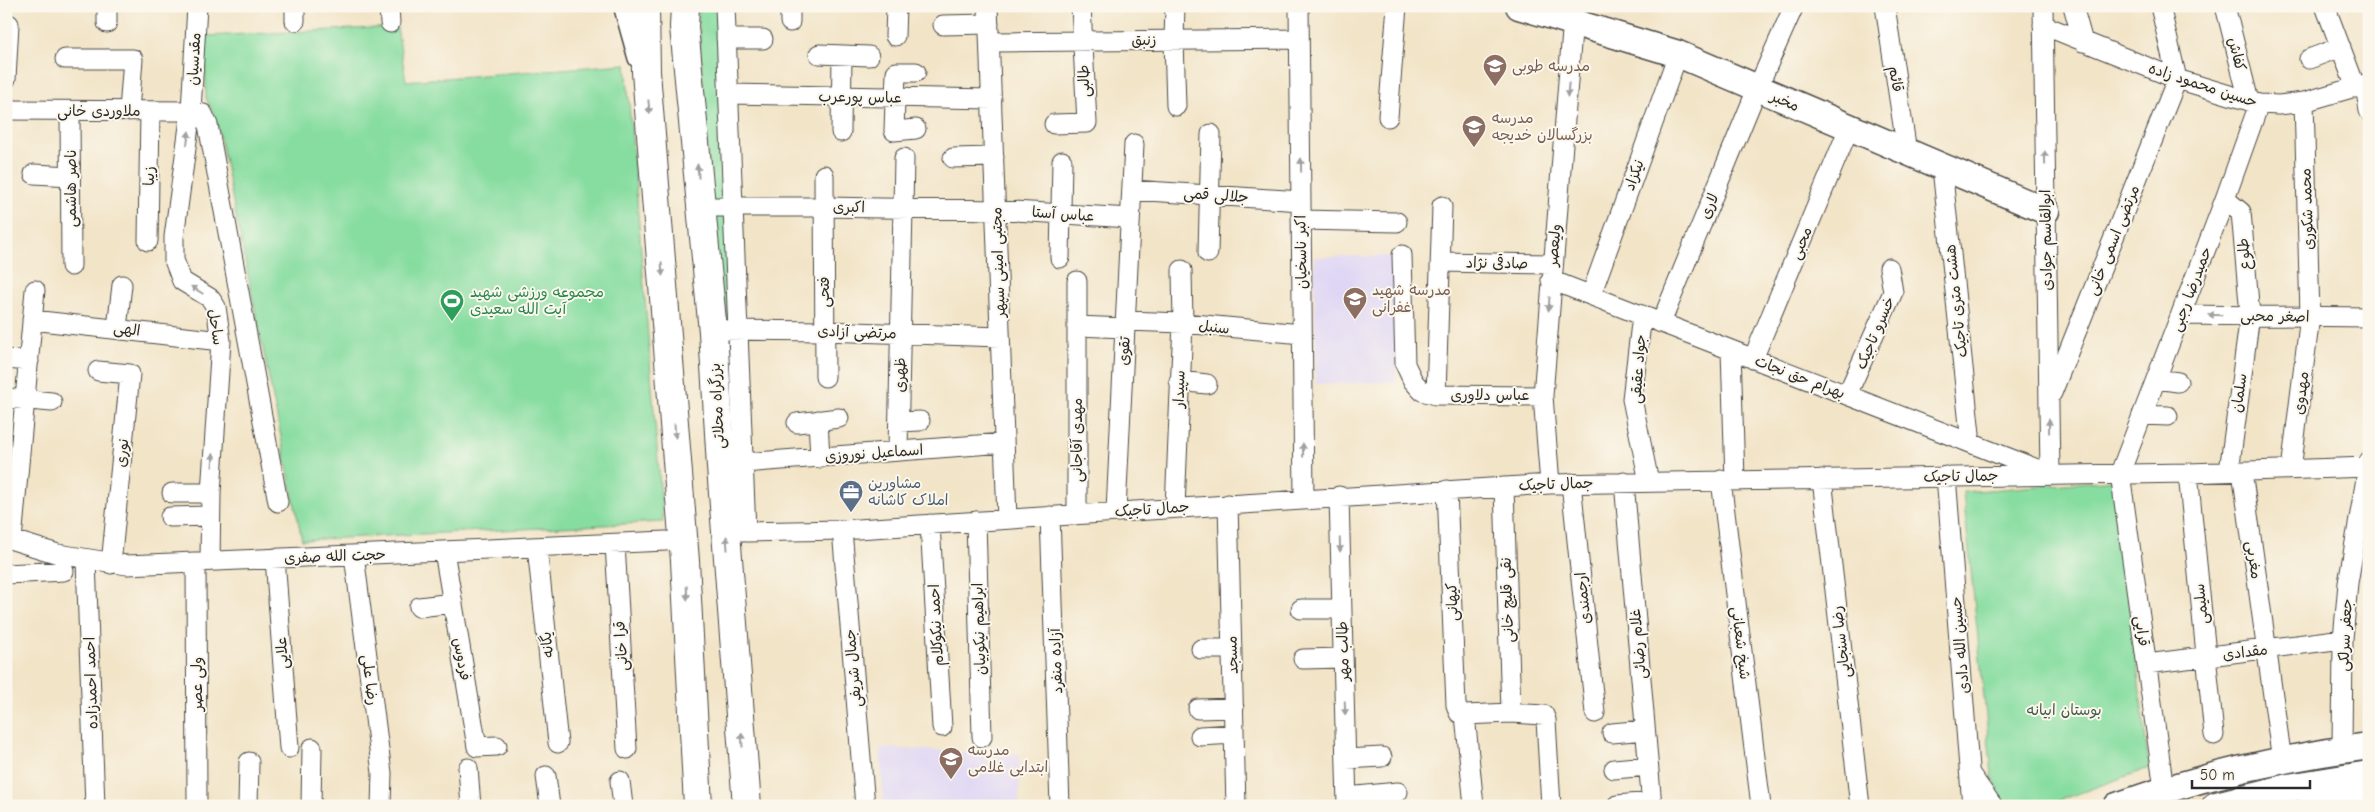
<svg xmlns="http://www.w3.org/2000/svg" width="2375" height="812" viewBox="0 0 2375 812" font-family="'Comic Neue','Playpen Sans Arabic',sans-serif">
  <rect width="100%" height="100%" fill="#fbf7ec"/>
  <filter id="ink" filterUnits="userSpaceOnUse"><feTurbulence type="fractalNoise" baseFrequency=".02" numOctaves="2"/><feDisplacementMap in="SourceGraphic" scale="10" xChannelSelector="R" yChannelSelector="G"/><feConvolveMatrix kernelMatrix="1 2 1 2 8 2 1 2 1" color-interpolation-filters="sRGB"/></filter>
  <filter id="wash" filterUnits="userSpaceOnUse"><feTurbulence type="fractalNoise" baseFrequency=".0096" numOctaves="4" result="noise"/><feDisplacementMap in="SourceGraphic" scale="20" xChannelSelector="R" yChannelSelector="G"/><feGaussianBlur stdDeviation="1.12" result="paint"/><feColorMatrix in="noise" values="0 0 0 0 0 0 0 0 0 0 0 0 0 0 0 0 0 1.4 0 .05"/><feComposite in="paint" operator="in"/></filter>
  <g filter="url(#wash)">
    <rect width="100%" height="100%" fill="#f2e4c7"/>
    <path fill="#dfd5f5" d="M 1394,256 L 1397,382 L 1316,384 L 1314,257 Z
      M 880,748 L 1020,754 L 1019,806 L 884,806 Z"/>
    <path fill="#87dda0" stroke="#598466" d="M 700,6 L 717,6 L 737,456 L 728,457 L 698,10 Z
      M 397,27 L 406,81 L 626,64 L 663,522 L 302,540 L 217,123 L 206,98 L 205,36 Z
      M 2115,480 L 2149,768 L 2044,806 L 2004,806 L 1992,775 L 1963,492 Z"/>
  </g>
  <g filter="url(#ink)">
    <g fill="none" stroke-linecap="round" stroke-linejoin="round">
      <defs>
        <path id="street" d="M 197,6 L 191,111 L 174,237 L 174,260 L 182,281 L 210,298 L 216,307 L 221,341 L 211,493 L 210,561
          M 295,6 L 295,21
          M 389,6 L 390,23
          M 725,6 L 746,532 L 842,530 L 1550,484 L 2188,473 L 2368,467
          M 790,6 L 790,22
          M 988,6 L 1007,519
          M 1175,6 L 1174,40 L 1176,106
          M 1299,6 L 1304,499
          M 1885,6 L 1907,152
          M 2073,6 L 2083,42
          M 2225,6 L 2249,101
          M 2325,6 L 2356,88
          M 107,23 L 107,6
          M 943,25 L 989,24
          M 2043,25 L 2177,79 L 2259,104 L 2279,105 L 2304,102 L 2369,83
          M 895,36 L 896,6
          M 726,39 L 763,39
          M 990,42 L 1299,39
          M 819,54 L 869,56
          M 65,59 L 133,59 L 129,111
          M 2309,59 L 2341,47
          M 6,79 L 9,24
          M 2365,85 L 2369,111
          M 729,94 L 992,99
          M 6,110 L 191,111 L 203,114 L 208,125 L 278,502
          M 70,111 L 71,266
          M 1388,117 L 1397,6
          M 1054,124 L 1087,123 L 1081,6
          M 916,129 L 894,131 L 896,72 L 916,72
          M 841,132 L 842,55
          M 953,158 L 994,157
          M 1942,168 L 1970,434
          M 34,174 L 71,176
          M 824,175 L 825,377
          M 1132,190 L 1301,201
          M 2225,199 L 2241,212 L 2250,315 L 2229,471
          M 701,207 L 824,207 L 996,210 L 1130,218
          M 1301,220 L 1397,222
          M 148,241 L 150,111
          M 1208,253 L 1211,134
          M 1402,255 L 1405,364 L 1413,381 L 1422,391 L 1436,395 L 1543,396
          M 1060,258 L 1062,161
          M 1441,262 L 1552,264
          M 1551,280 L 2050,474 L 2043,6
          M 1077,281 L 1077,514
          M 1591,295 L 1678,54
          M 1642,315 L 1632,399 L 1649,482
          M 2181,315 L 2369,317
          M 32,320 L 221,341
          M 1126,321 L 1183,323 L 1302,334
          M 1661,323 L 1757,89 L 1794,6
          M 1077,326 L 1125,328
          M 117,328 L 122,285
          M 727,330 L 824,331 L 1000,337
          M 1731,350 L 1735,480
          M 6,359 L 29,361
          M 1753,359 L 1849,128
          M 98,371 L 130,374 L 111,564
          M 2156,379 L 2178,382
          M 1179,381 L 1207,384
          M 2052,393 L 2177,79 L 2160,6
          M 1436,395 L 1442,206
          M 1847,395 L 1893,292 L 1889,268
          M 6,398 L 52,402
          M 2142,415 L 2168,416
          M 818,420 L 820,458
          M 899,422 L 920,421
          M 797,423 L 839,418
          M 898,451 L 904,158
          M 743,463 L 1004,443
          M 2291,470 L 2310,316 L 2304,102
          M 2242,471 L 2282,761
          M 2188,473 L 2214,735
          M 1946,476 L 1972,806
          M 1822,479 L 1860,806
          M 1721,480 L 1761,806
          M 1624,482 L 1652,806
          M 1571,483 L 1595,713
          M 1550,484 L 1543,396 L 1574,6
          M 1504,487 L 1511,713
          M 1447,490 L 1456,705 L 1459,713 L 1465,715 L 1511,713 L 1544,715 L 1546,720 L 1551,806
          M 172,493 L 211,493
          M 1339,496 L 1347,806
          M 1228,504 L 1236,806
          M 1175,507 L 1183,323 L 1182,270
          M 1116,511 L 1134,144
          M 1050,516 L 1060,806
          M 170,517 L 210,516
          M 976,521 L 982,737
          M 930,524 L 942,727
          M 842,530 L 865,806
          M 6,538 L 58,554 L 127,565 L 666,541
          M 12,540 L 35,290
          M 615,544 L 627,749
          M 537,547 L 558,743
          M 444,551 L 477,747 L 497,746
          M 354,555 L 382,773 L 381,806
          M 275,558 L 289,748
          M 86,560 L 95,806
          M 196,562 L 197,806
          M 6,574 L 64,571
          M 419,607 L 453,603
          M 1301,609 L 1342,609
          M 1201,649 L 1232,649
          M 1303,659 L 1343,658
          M 2147,664 L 2343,639
          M 1198,709 L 1234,708
          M 1465,715 L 1474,806
          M 1612,733 L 1645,730
          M 1200,736 L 1234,734
          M 2342,750 L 2343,639 L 2348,583 L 2369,461
          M 1346,759 L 1382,757
          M 468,768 L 471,806
          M 1614,769 L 1648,766
          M 1971,775 L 1993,806
          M 546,776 L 550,806
          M 620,781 L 623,806
          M 2164,789 L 2120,473 L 2225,199 L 2259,104
          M 1347,797 L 1398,792
          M 1617,805 L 1652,802
          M 248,806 L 249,762
          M 311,806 L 312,748"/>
        <path id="secondary" d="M 627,6 L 641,56
          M 1519,6 L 1678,54 L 2046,211
          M 2117,806 C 2198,777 2284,757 2369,746"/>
        <path id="highway" d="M 645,6 L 646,72 L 685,561 L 698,806
          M 685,6 L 684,27 L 713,332 L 721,467 L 747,806
          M 2216,806 L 2288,788 L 2369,775
          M 2312,806 L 2369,795"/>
      </defs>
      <use href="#street" stroke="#494742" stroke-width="21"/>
      <use href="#secondary" stroke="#494742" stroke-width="29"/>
      <use href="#highway" stroke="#494742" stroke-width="30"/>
      <use href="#street" stroke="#fff" stroke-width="19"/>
      <use href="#secondary" stroke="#fff" stroke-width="26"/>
      <use href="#highway" stroke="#fff" stroke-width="28"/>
    </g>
    <defs><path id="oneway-solid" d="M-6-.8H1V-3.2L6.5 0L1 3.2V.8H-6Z" transform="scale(1.25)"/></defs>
    <g fill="#a0a0a0">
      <use href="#oneway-solid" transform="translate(1568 90) rotate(95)"/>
      <use href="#oneway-solid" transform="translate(649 107) rotate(85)"/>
      <use href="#oneway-solid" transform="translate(188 138) rotate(-82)"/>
      <use href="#oneway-solid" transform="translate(2045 158) rotate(-91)"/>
      <use href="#oneway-solid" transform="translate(1301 165) rotate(-91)"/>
      <use href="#oneway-solid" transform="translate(698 171) rotate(-95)"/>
      <use href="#oneway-solid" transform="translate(662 269) rotate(86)"/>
      <use href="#oneway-solid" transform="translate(197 290) rotate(-148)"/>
      <use href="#oneway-solid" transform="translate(1549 304) rotate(94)"/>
      <use href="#oneway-solid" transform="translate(2215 315) rotate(-179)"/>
      <use href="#oneway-solid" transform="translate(2049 426) rotate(-91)"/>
      <use href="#oneway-solid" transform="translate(675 431) rotate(86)"/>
      <use href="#oneway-solid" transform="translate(1303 450) rotate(-91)"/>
      <use href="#oneway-solid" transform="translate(213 460) rotate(-86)"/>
      <use href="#oneway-solid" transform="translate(727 543) rotate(-94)"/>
      <use href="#oneway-solid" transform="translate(1340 545) rotate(88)"/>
      <use href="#oneway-solid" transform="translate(687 593) rotate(87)"/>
      <use href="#oneway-solid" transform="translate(1345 708) rotate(88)"/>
      <use href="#oneway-solid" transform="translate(742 740) rotate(-94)"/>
    </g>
  </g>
  <defs>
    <symbol id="school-pin" viewBox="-11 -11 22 30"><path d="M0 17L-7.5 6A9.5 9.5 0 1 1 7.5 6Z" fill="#8d6e63" stroke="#fbf7ec"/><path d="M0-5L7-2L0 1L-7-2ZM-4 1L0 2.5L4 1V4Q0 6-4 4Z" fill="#fff"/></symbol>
    <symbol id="stadium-pin" viewBox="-11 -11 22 30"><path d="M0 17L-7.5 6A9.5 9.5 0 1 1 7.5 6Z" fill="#2e9e5b" stroke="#fbf7ec"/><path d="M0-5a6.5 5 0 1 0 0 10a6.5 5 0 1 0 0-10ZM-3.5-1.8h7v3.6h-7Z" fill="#fff"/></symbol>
    <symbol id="office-pin" viewBox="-11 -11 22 30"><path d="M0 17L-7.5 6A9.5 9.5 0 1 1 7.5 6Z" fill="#5c6f8a" stroke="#fbf7ec"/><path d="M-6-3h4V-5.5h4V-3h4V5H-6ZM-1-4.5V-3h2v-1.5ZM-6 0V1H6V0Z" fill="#fff"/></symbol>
  </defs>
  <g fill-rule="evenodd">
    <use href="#school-pin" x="1481" y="52" width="28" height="38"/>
    <use href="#school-pin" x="1460" y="113" width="28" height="38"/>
    <use href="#school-pin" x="1341" y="285" width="28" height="38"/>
    <use href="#stadium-pin" x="438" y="287" width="28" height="38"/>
    <use href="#office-pin" x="837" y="478" width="28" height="38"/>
    <use href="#school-pin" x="937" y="745" width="28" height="38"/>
  </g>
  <g text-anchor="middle" stroke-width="4" stroke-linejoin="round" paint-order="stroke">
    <g font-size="15" fill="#2b2b2b" stroke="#fbf7ec">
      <text x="1144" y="45">زنبق</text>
      <text transform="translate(2237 54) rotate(76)" y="5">کفاش</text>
      <text transform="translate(194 59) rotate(-87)" y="5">مقدسیان</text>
      <text transform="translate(1896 79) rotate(81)" y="5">قائم</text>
      <text transform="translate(1084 81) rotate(-93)" y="5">طالبی</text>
      <text transform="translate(2203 85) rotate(18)" y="5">حسین محمود زاده</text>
      <text transform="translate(860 97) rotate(1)" y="5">عباس پورعرب</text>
      <text transform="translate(1785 101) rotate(23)" y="5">مخبر</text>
      <text x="99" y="116">ملاوردی خانی</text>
      <text transform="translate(1634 175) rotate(-70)" y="5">نیکزاد</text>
      <text transform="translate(149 176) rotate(-89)" y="5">زیبا</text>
      <text transform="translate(71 188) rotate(-90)" y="5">ناصر هاشمی</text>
      <text transform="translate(1216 195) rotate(4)" y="5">جلالی قمی</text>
      <text transform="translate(1709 206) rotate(-68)" y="5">لاری</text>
      <text transform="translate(849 207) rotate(1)" y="5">اکبری</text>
      <text transform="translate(2307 209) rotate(-92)" y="5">محمد شکوری</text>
      <text transform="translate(1063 214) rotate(4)" y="5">عباس آستا</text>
      <text transform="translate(2046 240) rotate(-91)" y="5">ابوالقاسم جوادی</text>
      <text transform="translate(2113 240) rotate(-68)" y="5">مرتضی اسمی خانی</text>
      <text transform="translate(1801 243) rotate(-67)" y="5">محبی</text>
      <text transform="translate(1554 245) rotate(-85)" y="5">ولیعصر</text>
      <text transform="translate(1301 252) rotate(-91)" y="5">اکبر ناسخیان</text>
      <text transform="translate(2244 254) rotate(-95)" y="5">طلوع</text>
      <text transform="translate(998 262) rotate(-92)" y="5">مجتبی امینی سپهر</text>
      <text transform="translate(1497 263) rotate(1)" y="5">صادقی نژاد</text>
      <text transform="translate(2191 289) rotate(-69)" y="5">حمیدرضا رجبی</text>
      <text transform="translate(824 292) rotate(-90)" y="5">فتحی</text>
      <text transform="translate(1956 301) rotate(-96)" y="5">هشت متری تاجیک</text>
      <text transform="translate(2275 316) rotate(1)" y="5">اصغر محبی</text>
      <text transform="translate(216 327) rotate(81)" y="5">ساحل</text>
      <text transform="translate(1214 327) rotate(6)" y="5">سنبل</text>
      <text transform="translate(127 329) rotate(7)" y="5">الهی</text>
      <text transform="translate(857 332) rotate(2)" y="5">مرتضی آزادی</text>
      <text transform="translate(1875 333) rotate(-67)" y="5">خسرو تاجیک</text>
      <text transform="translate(1124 351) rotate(-87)" y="5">تقوی</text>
      <text transform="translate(1638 369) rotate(-86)" y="5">جواد عقیقی</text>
      <text transform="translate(900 375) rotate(-89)" y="5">ظهری</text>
      <text transform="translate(1800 377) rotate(21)" y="5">بهرام حق نجات</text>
      <text transform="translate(1179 389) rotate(-88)" y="5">سپیدار</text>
      <text transform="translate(2239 393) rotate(-82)" y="5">سلمان</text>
      <text transform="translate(2301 393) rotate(-83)" y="5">مهدوی</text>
      <text x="1490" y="400">عباس دلاوری</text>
      <text transform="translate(717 406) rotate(-93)" y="5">بزرگراه محلاتی</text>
      <text transform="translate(1077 440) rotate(-90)" y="5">مهدی آقاجانی</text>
      <text transform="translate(122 453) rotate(-84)" y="5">نوری</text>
      <text transform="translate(874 453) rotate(-4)" y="5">اسماعیل نوروزی</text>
      <text transform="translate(1961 476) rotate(-1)" y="5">جمال تاجیک</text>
      <text transform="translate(1556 484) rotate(-2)" y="5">جمال تاجیک</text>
      <text transform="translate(1152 509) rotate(-4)" y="5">جمال تاجیک</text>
      <text transform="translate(335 556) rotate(-2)" y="5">حجت الله صفری</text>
      <text transform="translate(2254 560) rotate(82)" y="5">مغربی</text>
      <text transform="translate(1583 598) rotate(-96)" y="5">ارجمندی</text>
      <text transform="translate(1507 600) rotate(-92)" y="5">نقی قلیچ خانی</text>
      <text transform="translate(1452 602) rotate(-92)" y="5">کیهانی</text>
      <text transform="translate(2201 604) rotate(-96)" y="5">سلیمی</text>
      <text transform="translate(936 625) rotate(-93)" y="5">احمد نیکوکلام</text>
      <text transform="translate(979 629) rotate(-92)" y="5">ابراهیم نیکوبیان</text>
      <text transform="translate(2142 631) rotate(82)" y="5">قرایی</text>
      <text transform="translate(2345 635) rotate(-87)" y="5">جعفر سرلکی</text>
      <text transform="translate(1841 642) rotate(-97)" y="5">رضا سنجایی</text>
      <text transform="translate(1741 643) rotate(83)" y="5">شیخ شعبانی</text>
      <text transform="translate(1638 644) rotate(-95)" y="5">غلام رضائی</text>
      <text transform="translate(547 645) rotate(-96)" y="5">یگانه</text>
      <text transform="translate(1960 645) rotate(-95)" y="5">حسین الله دادی</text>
      <text transform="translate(621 646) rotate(-94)" y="5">قرا خانی</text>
      <text transform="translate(1343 651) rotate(-92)" y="5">طالب مهر</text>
      <text transform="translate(2245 652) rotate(-7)" y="5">مقدادی</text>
      <text transform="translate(282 653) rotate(-94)" y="5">علایی</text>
      <text transform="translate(1232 655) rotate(-92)" y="5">مسجد</text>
      <text transform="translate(462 659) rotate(80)" y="5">فردوس</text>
      <text transform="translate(1056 661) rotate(-92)" y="5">آزاده منفرد</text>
      <text transform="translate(853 668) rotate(-95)" y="5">جمال شریفی</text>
      <text transform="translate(370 680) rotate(83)" y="5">رضا علی</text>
      <text transform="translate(91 683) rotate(-92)" y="5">احمد احمدزاده</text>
      <text transform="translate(197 684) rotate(-90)" y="5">ولی عصر</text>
    </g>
    <g font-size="15" fill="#785e54" stroke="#fbf7ec" text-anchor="start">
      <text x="1512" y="71">مدرسه طوبی</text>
      <text x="1492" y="123">مدرسه<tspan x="1492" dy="17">بزرگسالان خدیجه</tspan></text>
      <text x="1372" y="295">مدرسه شهید<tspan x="1372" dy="17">غفرانی</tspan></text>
      <text x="968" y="755">مدرسه<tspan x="968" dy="17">ابتدایی غلامی</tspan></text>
    </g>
    <g font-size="15" fill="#27864d" stroke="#fbf7ec" text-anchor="start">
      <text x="470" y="297">مجموعه ورزشی شهید<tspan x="470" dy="17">آیت‌ الله سعیدی</tspan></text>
    </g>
    <g font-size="15" fill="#4e5e75" stroke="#fbf7ec" text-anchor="start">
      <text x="868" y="488">مشاورین<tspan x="868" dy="17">املاک کاشانه</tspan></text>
    </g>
    <g font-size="15" fill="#425848" stroke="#fbf7ec">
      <text x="2064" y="715">بوستان ابیانه</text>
    </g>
  </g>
  <rect width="2375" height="812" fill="none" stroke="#fbf7ec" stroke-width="25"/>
  <path d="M2192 780v8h118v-8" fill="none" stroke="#2b2b2b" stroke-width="2.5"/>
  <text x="2200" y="780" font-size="15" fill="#2b2b2b" stroke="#fbf7ec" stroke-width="4" paint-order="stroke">50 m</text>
</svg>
